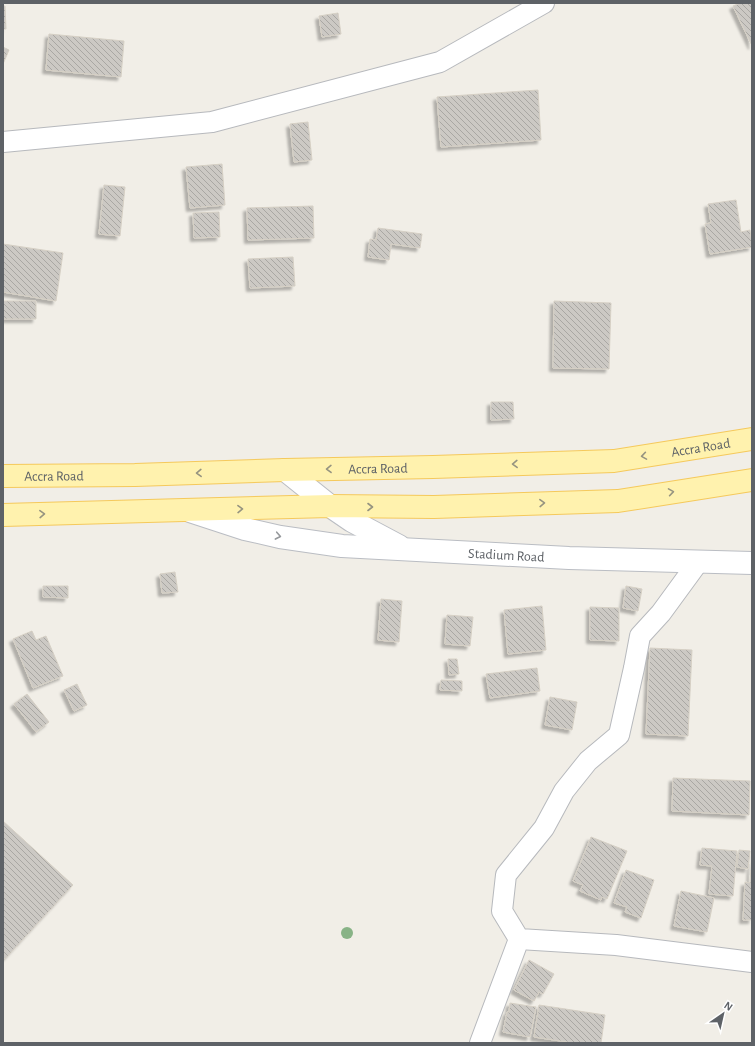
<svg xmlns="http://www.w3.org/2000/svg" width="755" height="1046" viewBox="0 0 755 1046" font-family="'Alegreya Sans',sans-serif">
  <defs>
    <pattern id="building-back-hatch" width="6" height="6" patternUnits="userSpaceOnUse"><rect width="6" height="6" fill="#ccc9c4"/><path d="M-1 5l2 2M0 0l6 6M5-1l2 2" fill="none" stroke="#a9a7a3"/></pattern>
    <filter id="shadow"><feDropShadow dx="-3.5" dy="3.5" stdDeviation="1" flood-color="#0004"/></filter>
  </defs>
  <rect width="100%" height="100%" fill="#f1eee7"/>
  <path fill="url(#building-back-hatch)" stroke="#d6d0c5" filter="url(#shadow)" d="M 740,3 L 752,3 L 752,46 L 733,6 Z
    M 3,6 L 5,6 L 6,29 L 3,29 Z
    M 338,13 L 341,34 L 322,37 L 319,16 Z
    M 49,34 L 124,41 L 121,77 L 46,70 Z
    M 3,47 L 9,50 L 3,64 Z
    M 538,90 L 541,140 L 441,147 L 437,97 Z
    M 308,122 L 312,160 L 294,162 L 290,124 Z
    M 222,164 L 225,205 L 190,208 L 186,167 Z
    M 104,185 L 125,187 L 120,236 L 99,234 Z
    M 736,200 L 741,232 L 750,230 L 752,247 L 710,254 L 705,224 L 711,223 L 708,204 Z
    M 313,206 L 314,238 L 248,240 L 247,208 Z
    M 219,212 L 220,237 L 194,238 L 193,213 Z
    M 378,228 L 422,234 L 420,248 L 391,244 L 389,260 L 368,257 L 370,239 L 376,240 Z
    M 3,244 L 63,253 L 56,301 L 3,292 Z
    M 293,257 L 295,286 L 250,288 L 248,259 Z
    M 3,301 L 36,301 L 36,319 L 3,319 Z
    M 554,301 L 611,303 L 609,369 L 553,368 Z
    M 491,402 L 513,402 L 514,419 L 491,420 Z
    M 175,572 L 178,592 L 162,593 L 160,574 Z
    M 43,586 L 68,586 L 68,598 L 43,597 Z
    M 626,586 L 642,589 L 638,611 L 623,608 Z
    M 381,599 L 402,601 L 399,642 L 378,640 Z
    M 542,606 L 546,650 L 508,654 L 504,610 Z
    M 590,607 L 619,608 L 619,641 L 590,640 Z
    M 447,615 L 473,617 L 470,646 L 445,644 Z
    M 32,631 L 36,640 L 46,636 L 63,676 L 33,688 L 13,639 Z
    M 650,648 L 692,650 L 688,736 L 646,734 Z
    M 448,659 L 457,659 L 459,674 L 449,675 Z
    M 537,668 L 540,691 L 490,698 L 486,674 Z
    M 441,680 L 462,681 L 462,691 L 440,690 Z
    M 77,684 L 87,705 L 74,711 L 64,690 Z
    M 27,694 L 49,722 L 36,732 L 14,704 Z
    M 550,697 L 577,702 L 572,730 L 545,725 Z
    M 673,778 L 750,781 L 749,815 L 672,811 Z
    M 3,821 L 73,885 L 5,959 L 3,957 Z
    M 591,837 L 627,851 L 607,899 L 602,897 L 601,900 L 580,891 L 583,885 L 573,881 Z
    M 702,848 L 737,851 L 733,896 L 709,894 L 712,866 L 700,865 Z
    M 739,850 L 750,851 L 748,869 L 737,867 Z
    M 752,852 L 752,920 L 743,920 L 745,882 L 750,883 Z
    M 626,870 L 654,880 L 641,918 L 625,912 L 627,907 L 614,903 Z
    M 681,891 L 714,898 L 707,932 L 674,926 Z
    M 529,960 L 554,974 L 543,994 L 539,992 L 534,1001 L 514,990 Z
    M 510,1003 L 536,1007 L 530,1037 L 503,1032 L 507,1012 L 509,1012 Z
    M 539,1005 L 605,1015 L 601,1043 L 574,1043 L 534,1037 Z"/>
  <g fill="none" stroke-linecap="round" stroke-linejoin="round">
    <defs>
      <path id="street" d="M 3,142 L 212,122 L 440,62 L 544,3
        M 519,939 L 502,911 L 506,875 L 544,828 L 564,791 L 588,761 L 619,735 L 634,668 L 640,636 L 661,613 L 699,561
        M 519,939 L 616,945 L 752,962
        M 480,1043 L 519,939"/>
      <g id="secondary">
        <path d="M 285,470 L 330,506 L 352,521 L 399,546"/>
        <path id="s1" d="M 190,511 L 245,529 L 280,537 L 342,546 L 569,558 L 752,563"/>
      </g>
      <g id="primary">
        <path id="s2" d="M 3,476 L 135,475 L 285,470 L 433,467 L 614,461 L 752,439"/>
        <path d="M 3,515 L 330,506 L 434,507 L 618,501 L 752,480"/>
      </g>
    </defs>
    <use href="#street" stroke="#b7b9bd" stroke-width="22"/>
    <use href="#secondary" stroke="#babdc3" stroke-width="24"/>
    <use href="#primary" stroke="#f5c95c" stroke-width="24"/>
    <use href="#street" stroke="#fff" stroke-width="20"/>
    <use href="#secondary" stroke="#fff" stroke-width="22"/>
    <use href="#primary" stroke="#fff2ae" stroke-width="22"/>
  </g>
  <circle fill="#88b386" cx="347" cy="933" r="6"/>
  <defs><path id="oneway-chevron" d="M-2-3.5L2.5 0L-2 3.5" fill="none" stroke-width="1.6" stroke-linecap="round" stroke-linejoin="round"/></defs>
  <g stroke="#969480">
    <use href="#oneway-chevron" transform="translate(644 456) rotate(171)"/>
    <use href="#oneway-chevron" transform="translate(515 464) rotate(178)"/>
    <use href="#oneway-chevron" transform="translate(329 469) rotate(179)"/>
    <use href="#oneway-chevron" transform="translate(199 473) rotate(178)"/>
    <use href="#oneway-chevron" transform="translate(671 492) rotate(-9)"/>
    <use href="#oneway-chevron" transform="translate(542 503) rotate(-2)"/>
    <use href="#oneway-chevron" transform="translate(370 507)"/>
    <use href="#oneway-chevron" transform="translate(240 509) rotate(-1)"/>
    <use href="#oneway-chevron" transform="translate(42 514) rotate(-2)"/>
  </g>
  <use stroke="#96999c" href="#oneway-chevron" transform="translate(278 536) rotate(11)"/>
  <g text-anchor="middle" stroke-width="3" stroke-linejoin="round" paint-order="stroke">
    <g font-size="14" fill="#5e6267" stroke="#fff">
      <text dy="5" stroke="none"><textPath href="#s2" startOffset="699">Accra Road</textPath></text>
      <text dy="5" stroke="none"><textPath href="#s2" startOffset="375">Accra Road</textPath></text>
      <text dy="5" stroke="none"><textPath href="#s2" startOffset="51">Accra Road</textPath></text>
      <text dy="5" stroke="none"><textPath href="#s1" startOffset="321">Stadium Road</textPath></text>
    </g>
  </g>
  <rect width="755" height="1046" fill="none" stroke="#5e6267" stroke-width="8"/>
  <g transform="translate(723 1014) rotate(34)" stroke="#ffffff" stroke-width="3" paint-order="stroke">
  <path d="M0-3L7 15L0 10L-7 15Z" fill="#5e6267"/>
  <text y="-6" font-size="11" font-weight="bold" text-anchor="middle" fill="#5e6267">N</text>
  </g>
</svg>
